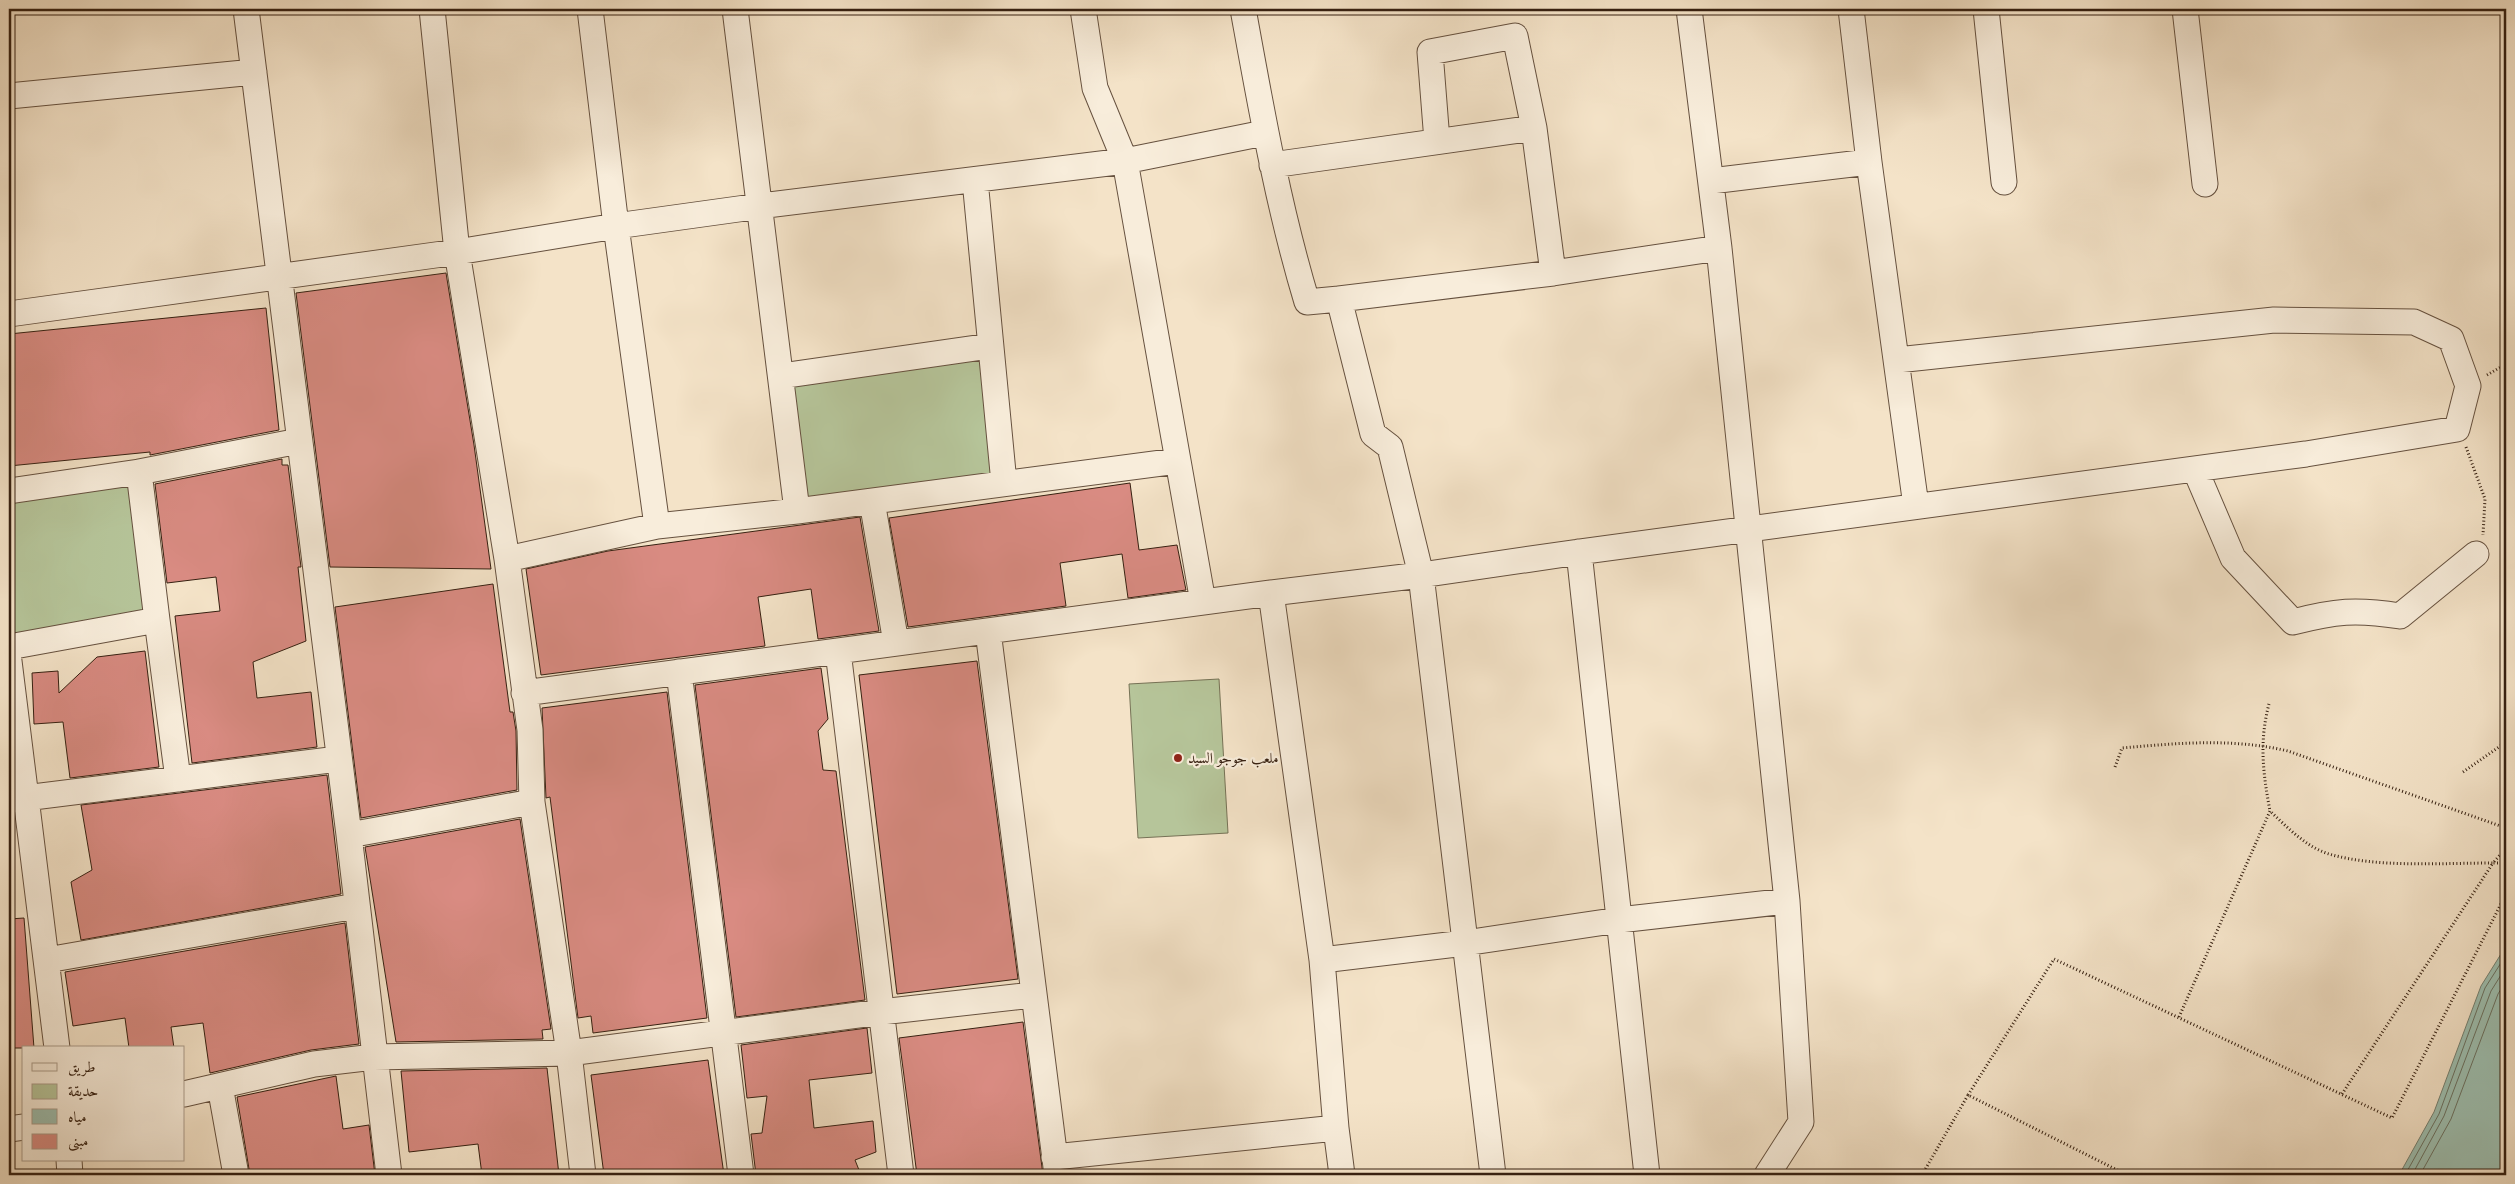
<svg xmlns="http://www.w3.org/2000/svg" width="2515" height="1184" viewBox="0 0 2515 1184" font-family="'Libre Caslon Text',Amiri,serif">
  <rect width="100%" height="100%" fill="#f4e3c8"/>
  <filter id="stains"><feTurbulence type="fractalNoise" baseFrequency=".004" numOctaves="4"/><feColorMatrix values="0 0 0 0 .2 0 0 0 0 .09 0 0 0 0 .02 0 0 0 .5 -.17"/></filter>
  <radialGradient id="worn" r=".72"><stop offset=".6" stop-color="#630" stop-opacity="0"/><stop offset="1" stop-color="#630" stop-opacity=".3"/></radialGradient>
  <path fill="#b6c59a" stroke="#767256" d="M 990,346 L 1004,483 L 797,511 L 781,376 Z
    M 139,472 L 157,620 L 9,647 L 9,491 Z
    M 1219,679 L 1228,833 L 1138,838 L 1129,684 Z"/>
  <path fill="#9dbfb0" stroke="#747f70" d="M 2506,946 L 2506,1175 L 2399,1175 L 2434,1112 L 2481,986 Z"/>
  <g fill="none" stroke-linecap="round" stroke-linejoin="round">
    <path stroke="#6a7060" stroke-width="1" d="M 2405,1175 L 2439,1114 L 2485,988 L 2506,955
      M 2412,1175 L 2444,1116 L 2491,991 L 2506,967
      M 2420,1175 L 2451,1119 L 2498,994 L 2506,981"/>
  </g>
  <path fill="#d98b82" stroke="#362011" d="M 446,273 L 474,445 L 491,569 L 330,567 L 296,293 Z
    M 266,308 L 279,430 L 150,455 L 150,452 L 9,466 L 9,334 Z
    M 282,459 L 282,465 L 288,465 L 301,567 L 298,567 L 306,641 L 253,662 L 257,698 L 311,692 L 317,747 L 192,763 L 175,616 L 220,611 L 216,577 L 167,583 L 155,484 Z
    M 1130,483 L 1139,550 L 1177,545 L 1186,590 L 1128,598 L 1122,554 L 1060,563 L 1066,606 L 908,627 L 889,518 Z
    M 860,517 L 879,631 L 818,639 L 811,589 L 758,597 L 765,646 L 541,675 L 526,569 L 608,551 Z
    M 493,584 L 510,712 L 513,712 L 516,731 L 517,790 L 361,818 L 335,607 Z
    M 145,651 L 159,767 L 70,778 L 63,722 L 34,724 L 32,673 L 58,671 L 59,693 L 97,657 Z
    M 977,661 L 1018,979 L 897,994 L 859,675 Z
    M 821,668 L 828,719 L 818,731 L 823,770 L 836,771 L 865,1000 L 736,1017 L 695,685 Z
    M 667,692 L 707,1018 L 593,1033 L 591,1016 L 578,1018 L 550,797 L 546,798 L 542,708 Z
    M 327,775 L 341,894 L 81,940 L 71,882 L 92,870 L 81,805 Z
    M 520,819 L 551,1029 L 542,1030 L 543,1039 L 396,1042 L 365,847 Z
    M 24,918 L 34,1048 L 9,1048 L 9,919 Z
    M 345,923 L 359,1044 L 311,1050 L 210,1073 L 203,1023 L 171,1027 L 174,1048 L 129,1048 L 125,1018 L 73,1026 L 65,972 Z
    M 1023,1022 L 1043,1175 L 917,1175 L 899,1038 Z
    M 867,1028 L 872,1073 L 809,1080 L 814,1128 L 873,1121 L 876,1152 L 855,1160 L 861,1175 L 756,1175 L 751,1134 L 762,1133 L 767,1096 L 747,1098 L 741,1045 Z
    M 708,1060 L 724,1175 L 604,1175 L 591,1075 Z
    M 547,1068 L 559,1175 L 482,1175 L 478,1144 L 409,1152 L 401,1071 Z
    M 336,1076 L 343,1129 L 369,1125 L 375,1175 L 250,1175 L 237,1097 Z"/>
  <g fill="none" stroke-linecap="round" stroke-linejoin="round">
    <defs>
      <path id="minor" d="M 246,9 L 349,835 L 389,1175
        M 432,9 L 457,252 L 507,559 L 530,730 L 532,802 L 569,1053 L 583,1175
        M 590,9 L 616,226 L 657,526
        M 735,9 L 797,511
        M 1083,9 L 1095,88 L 1125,161 L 1203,602
        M 1243,9 C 1261,108 1278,206 1307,302 L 1339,299 L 1373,434 L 1390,447 L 1421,575 L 1493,1175
        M 1689,9 L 1719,248 L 1787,901 L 1801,1122 L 1767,1175
        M 1851,9 L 1869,162 L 1916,506
        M 1986,9 L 2004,182
        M 2185,9 L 2205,184
        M 9,96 L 254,72
        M 1437,141 L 1430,52 L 1515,36 L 1534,128 L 1553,273
        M 1272,165 L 1534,128
        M 975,180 L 1004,483
        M 1711,181 L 1869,162
        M 1339,299 L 1553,273 L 1719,248
        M 9,314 L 457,252 L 616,226 L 760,206 L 1125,161 L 1264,133
        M 781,376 L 990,346
        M 2195,469 L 2233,558 L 2293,622 C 2335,611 2356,609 2400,616 L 2476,554
        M 139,472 L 299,441
        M 9,491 L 139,472 L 157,620 L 9,647
        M 872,501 L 896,643
        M 1579,552 L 1647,1175
        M 507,559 L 657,526 L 797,511 L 1177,461
        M 1271,593 L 1322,960
        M 157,620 L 178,779
        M 988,631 L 1057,1175
        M 838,651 L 901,1175
        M 9,661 L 57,1048
        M 679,672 L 741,1175
        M 524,693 L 1271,593 L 1421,575 L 1579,552 L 2306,454 L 2457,429 L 2468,386 L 2451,339 L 2414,322 L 2274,320 L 1897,360
        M 9,800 L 338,759
        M 349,835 L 532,802
        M 47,960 L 356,906
        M 220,1086 L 236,1175
        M 184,1094 L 314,1064 L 374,1057 L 569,1053 L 881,1012 L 1033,995
        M 1336,1128 L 1342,1175
        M 9,1129 L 24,1127
        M 1054,1157 L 1336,1128 L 1322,960 L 1465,943 L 1619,920 L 1787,901
        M 69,1160 L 70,1175"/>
    </defs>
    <use href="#minor" stroke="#66513f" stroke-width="27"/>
    <path stroke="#362011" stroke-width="3" stroke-dasharray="1 2.5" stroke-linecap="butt" d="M 2487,375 L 2506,364
      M 2466,447 L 2485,499 L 2483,535
      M 2269,704 C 2259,742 2263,773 2270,811
      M 2115,767 L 2122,748 C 2178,743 2233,738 2288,751 L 2506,828
      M 2463,772 L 2506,742
      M 2179,1017 L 2270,811 C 2287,827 2306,847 2329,854 C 2376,868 2443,863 2493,863 L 2506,848
      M 2342,1094 L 2493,863 L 2506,863
      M 1968,1095 L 2054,959 L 2392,1118 L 2506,894
      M 1922,1175 L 1968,1095 L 2127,1175"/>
    <use href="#minor" stroke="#f8eddb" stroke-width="25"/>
  </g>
  <circle fill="#8f2418" stroke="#f8eddb" stroke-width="2" cx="1178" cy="758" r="5"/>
  <g text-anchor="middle" stroke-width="4.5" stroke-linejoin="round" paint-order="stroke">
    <g font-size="15" fill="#362011" stroke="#f8eddb" text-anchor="start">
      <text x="1188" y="763">ملعب جوجو السيد</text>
    </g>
  </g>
  <rect width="2515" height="1184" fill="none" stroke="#f4e3c8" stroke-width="30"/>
  <rect x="10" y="10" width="2495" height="1164" fill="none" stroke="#362011" stroke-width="2.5"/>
  <rect x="15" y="15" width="2485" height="1154" fill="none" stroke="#362011"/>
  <rect x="22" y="1046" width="162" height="115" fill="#f8eddb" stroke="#aa9b8a"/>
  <rect x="32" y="1063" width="25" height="8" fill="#f8eddb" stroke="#aa9b8a"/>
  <text x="68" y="1072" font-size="15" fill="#362011">طريق</text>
  <rect x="32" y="1084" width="25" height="15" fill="#b6c59a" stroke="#aa9b8a"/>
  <text x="68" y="1096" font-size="15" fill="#362011">حديقة</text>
  <rect x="32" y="1109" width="25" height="15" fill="#9dbfb0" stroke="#aa9b8a"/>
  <text x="68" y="1122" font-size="15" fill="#362011">مياه</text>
  <rect x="32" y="1134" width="25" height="15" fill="#d98b82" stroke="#aa9b8a"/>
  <text x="68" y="1146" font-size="15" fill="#362011">مبنى</text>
  <rect width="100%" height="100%" filter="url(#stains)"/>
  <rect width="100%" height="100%" fill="url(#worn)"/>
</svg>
